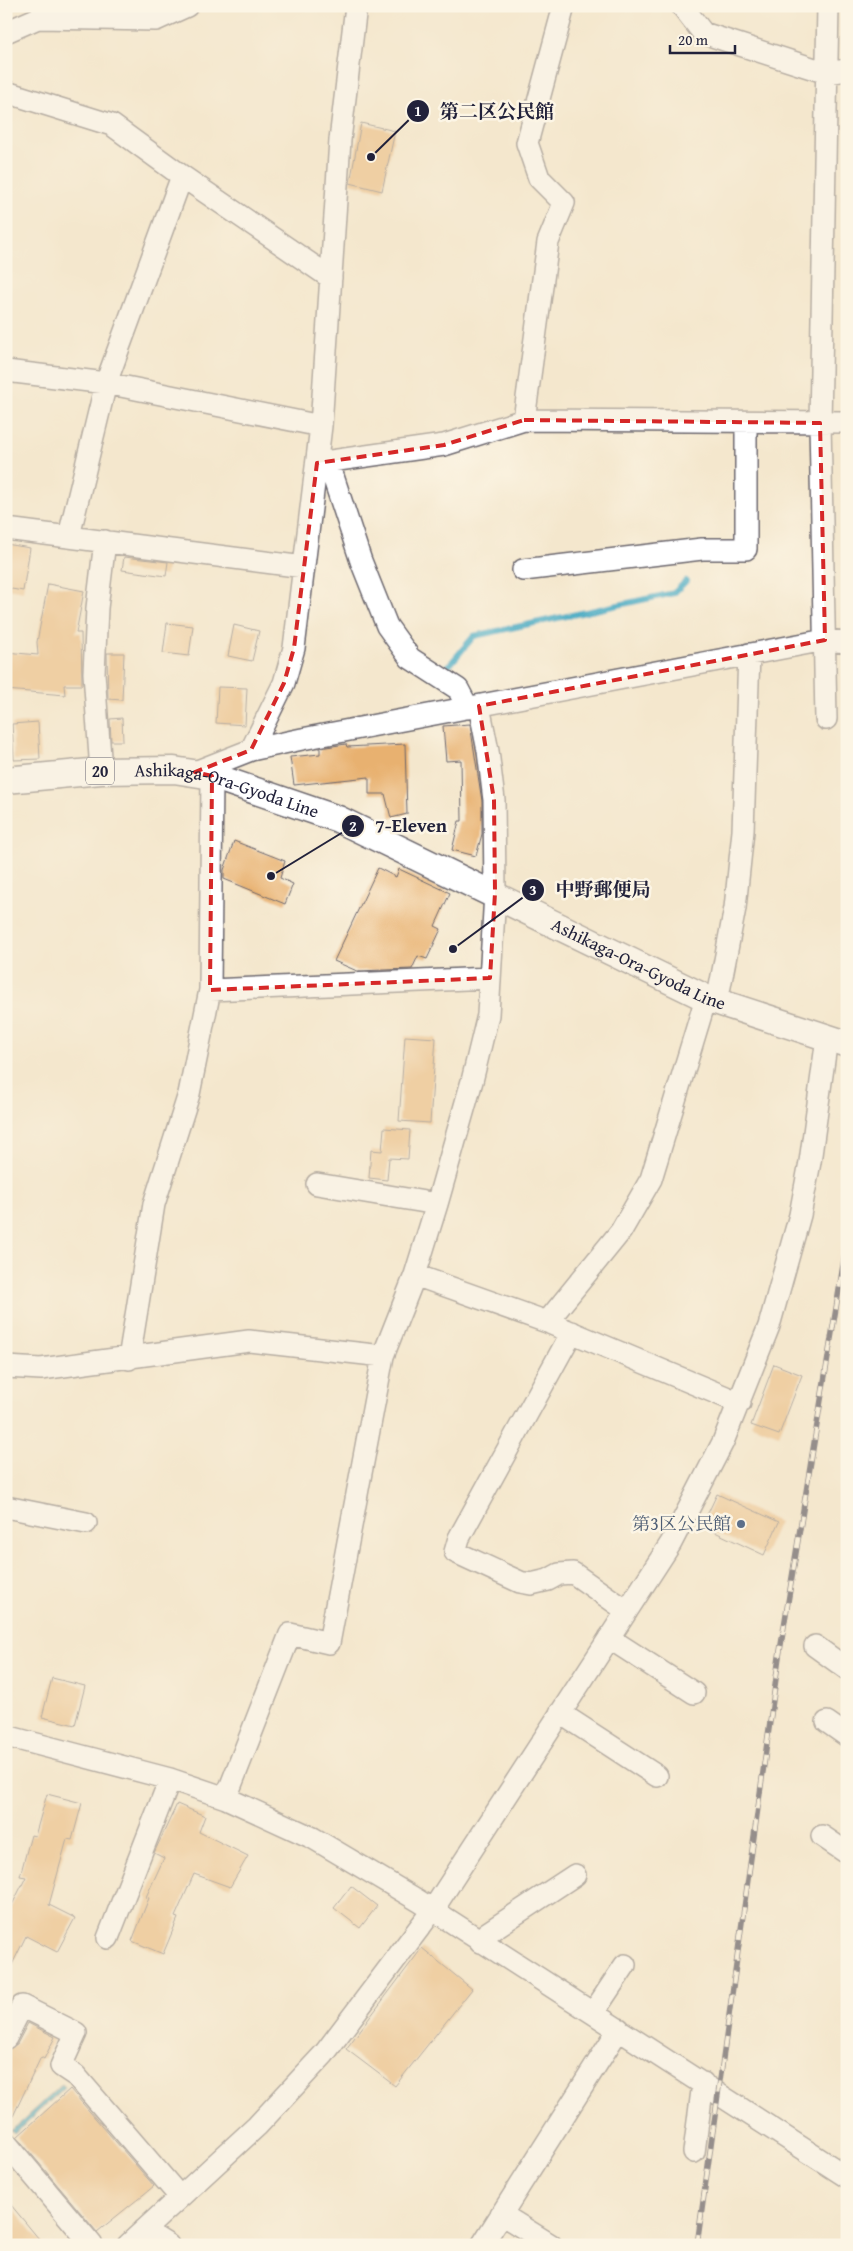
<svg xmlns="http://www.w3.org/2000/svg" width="853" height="2251" viewBox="0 0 853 2251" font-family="'Gentium Book Plus','Noto Serif JP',serif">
  <rect width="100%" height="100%" fill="#fcf5e5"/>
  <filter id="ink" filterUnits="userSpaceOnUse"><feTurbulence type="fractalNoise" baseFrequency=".02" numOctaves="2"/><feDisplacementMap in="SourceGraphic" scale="10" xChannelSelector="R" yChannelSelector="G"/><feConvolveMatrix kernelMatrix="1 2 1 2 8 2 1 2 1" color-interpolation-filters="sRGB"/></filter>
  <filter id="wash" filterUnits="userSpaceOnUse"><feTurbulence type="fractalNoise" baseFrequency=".0096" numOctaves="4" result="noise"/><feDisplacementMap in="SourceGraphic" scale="20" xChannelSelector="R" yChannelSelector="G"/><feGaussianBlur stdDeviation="1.12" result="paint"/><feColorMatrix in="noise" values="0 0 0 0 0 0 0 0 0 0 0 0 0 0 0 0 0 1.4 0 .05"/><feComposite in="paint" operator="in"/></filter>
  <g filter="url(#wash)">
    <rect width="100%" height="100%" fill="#f4e7cd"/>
    <path fill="#42a8c2" stroke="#32657e" d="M 62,2084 L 65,2087 L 14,2134 L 11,2131 Z"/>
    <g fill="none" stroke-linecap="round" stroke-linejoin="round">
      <path stroke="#42a8c2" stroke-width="6" d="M 447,668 L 474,636 L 674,593 L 686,581"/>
    </g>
    <g id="blocks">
      <path fill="#e8b16f" d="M 361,123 L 395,131 L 382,191 L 350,183 Z
        M 6,544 L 30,548 L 23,591 L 6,588 Z
        M 124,557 L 168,562 L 166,576 L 122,570 Z
        M 48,584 L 84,591 L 76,633 L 81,633 L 82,685 L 64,685 L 65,695 L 6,690 L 6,652 L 38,655 L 37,642 Z
        M 167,623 L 193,626 L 189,656 L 163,653 Z
        M 234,625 L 259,631 L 252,661 L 228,656 Z
        M 107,653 L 124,653 L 122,700 L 108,699 Z
        M 218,687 L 247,688 L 245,725 L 216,723 Z
        M 122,718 L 123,741 L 111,741 L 110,719 Z
        M 38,722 L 40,759 L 14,760 L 12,724 Z
        M 470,724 L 482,801 L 482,834 L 476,856 L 452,850 L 459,821 L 462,821 L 461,760 L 446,761 L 443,726 Z
        M 346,744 L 347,747 L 405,744 L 407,814 L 391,818 L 385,794 L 369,794 L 369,777 L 294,785 L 290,757 L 320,754 L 320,748 Z
        M 234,841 L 285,861 L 280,878 L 293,884 L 285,904 L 224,879 L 224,870 Z
        M 378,868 L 396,877 L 399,869 L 450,893 L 435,926 L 441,929 L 427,959 L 418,956 L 412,969 L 357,971 L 334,961 Z
        M 405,1036 L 436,1038 L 430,1123 L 399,1121 Z
        M 384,1128 L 410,1130 L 408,1159 L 389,1158 L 387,1180 L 369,1178 L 371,1150 L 382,1151 Z
        M 774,1364 L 802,1375 L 779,1435 L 751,1425 Z
        M 717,1494 L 779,1522 L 764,1555 L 702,1526 Z
        M 52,1678 L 85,1686 L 75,1725 L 42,1717 Z
        M 47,1794 L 82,1803 L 72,1840 L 67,1839 L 49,1905 L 75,1918 L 57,1952 L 26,1936 L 6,1977 L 6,1917 L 26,1877 L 20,1876 L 31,1835 L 35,1836 Z
        M 177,1804 L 205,1816 L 199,1832 L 248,1856 L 230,1887 L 194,1874 L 175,1917 L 178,1918 L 163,1954 L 132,1941 L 149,1898 L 146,1897 L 164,1858 L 154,1853 Z
        M 351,1886 L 377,1906 L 360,1928 L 334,1908 Z
        M 422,1948 L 472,1989 L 395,2086 L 346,2049 Z
        M 28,2023 L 55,2037 L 44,2059 L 41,2057 L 6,2131 L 6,2050 L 17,2044 Z
        M 70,2089 L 154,2186 L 97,2232 L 17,2137 Z
        M 6,2199 L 44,2245 L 6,2245 Z"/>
    </g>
  </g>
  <g filter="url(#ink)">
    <use href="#blocks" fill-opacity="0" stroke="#6c676e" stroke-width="1"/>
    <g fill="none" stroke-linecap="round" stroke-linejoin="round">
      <defs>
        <path id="minor" d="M 682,6 L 703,33 L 827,73 L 847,70
          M 6,32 L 38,18 L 156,20 L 187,6
          M 6,92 L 112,125 L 182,176 L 331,278
          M 6,371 L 106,383 L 321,426
          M 524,420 L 548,242 L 564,203 L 539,178 L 527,143 L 564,6
          M 328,461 L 361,561 L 387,626 L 410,658 L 458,689 L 468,708
          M 317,463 L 444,445 L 524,420 L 847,422
          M 6,529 L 304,567
          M 69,536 L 106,383 L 182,176
          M 523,570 L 702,549 L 746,549 L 746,422
          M 826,719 L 820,423 L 828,6
          M 251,750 L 284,683 L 294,648 L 321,426 L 340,140 L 356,6
          M 101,771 L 94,673 L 97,608 L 105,541
          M 195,772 L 251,750 L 302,739 L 825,640 L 847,642
          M 210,990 L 490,978
          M 717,1002 L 735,908 L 743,831 L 749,654
          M 317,1184 L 437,1204
          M 415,1275 L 547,1322 L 740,1403
          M 547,1322 L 621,1231 L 651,1179 L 706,998
          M 572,1332 L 459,1538 L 455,1552 L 520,1582 L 531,1584 L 548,1580 L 559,1574 L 573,1573 L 627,1611
          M 129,1359 L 154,1204 L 189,1094 L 210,990 L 212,776
          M 6,1367 L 41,1369 L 249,1341 L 383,1356
          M 6,1507 L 86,1523
          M 609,1638 L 694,1693
          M 815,1646 L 847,1669
          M 560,1713 L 657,1776
          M 827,1722 L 847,1736
          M 6,1736 L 170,1779 L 226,1798 L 313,1838 L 419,1901 L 847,2177
          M 226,1798 L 290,1634 L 329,1643 L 383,1356 L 415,1275 L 437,1204 L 472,1081 L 488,1015 L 495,893 L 494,800 L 488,751 L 479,706
          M 822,1836 L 847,1853
          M 108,1938 L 170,1779
          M 480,1942 L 487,1933 L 575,1875
          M 593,2013 L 625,1965
          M 6,2038 L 22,2006 L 76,2033 L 61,2066 L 76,2076 L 180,2197
          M 6,2143 L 92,2245
          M 694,2152 L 703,2083
          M 501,2214 L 551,2245
          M 144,2230 L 168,2245
          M 128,2245 L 257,2126 L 324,2054 L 432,1911 L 671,1543 L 723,1442 L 769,1326 L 800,1215 L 810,1162 L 827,1038
          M 482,2245 L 619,2029"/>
        <g id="major">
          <path id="s1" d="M 6,780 L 101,771 L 174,770 L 212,776 L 338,819 L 706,998 L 847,1044"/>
        </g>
      </defs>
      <use href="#minor" stroke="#6c676e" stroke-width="24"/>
      <use href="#major" stroke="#6c676e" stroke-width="29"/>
      <use href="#minor" stroke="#fff" stroke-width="21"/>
      <use href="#major" stroke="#fff" stroke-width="26"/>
      <defs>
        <path id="rail" d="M 697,2245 L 779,1657 L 847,1241"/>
      </defs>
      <use href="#rail" stroke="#22223b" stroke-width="5.5"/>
      <use href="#rail" stroke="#fcf5e5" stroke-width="4" stroke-dasharray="11" stroke-linecap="butt"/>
    </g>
  </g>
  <path d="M0 0H853V2251H0ZM 524,420 L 820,423 L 825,640 L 479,706 L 494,800 L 495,893 L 490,978 L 210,990 L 212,776 L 195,772 L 251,750 L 284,683 L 294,648 L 317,463 L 444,445 Z" fill="#f4e7cd" fill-opacity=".55" fill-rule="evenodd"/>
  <path fill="none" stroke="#d62828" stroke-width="4" stroke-dasharray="10 6" stroke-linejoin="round" d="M 524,420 L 820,423 L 825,640 L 479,706 L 494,800 L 495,893 L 490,978 L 210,990 L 212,776 L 195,772 L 251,750 L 284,683 L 294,648 L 317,463 L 444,445 Z"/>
  <circle fill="#5c6f8a" stroke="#fcf5e5" stroke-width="2" cx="741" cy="1524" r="5"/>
  <g text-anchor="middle" stroke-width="5" stroke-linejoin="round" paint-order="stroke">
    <rect fill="#fcf5e5" stroke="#63616e" stroke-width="1" x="86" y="757.5" width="28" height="27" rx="4"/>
    <g font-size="16" font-weight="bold" fill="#22223b">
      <text x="100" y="777">20</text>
    </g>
    <g font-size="18" fill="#22223b" stroke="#fcf5e5">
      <text dy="6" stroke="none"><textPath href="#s1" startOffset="224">Ashikaga-Ora-Gyoda Line</textPath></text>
      <text dy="6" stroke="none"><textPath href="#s1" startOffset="674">Ashikaga-Ora-Gyoda Line</textPath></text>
    </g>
    <g font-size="18" fill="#4e5e75" stroke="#fcf5e5" text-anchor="end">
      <text x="731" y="1530">第3区公民館</text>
    </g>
  </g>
  <path fill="none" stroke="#22223b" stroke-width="2" d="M371 157L418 111M271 876L353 826M453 949L533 890"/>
  <g fill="#22223b" stroke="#fcf5e5" stroke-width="2">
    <circle cx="371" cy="157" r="5"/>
    <circle cx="271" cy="876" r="5"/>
    <circle cx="453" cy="949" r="5"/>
    <circle cx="418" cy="111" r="12"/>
    <circle cx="353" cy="826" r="12"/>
    <circle cx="533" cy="890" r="12"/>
  </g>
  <g font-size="15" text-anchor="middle" font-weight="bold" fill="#fff">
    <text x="418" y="116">1</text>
    <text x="353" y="831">2</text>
    <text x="533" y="895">3</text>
  </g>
  <g font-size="19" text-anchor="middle" font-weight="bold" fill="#22223b" stroke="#fcf5e5" stroke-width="5" stroke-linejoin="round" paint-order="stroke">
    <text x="497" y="118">第二区公民館</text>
    <text x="411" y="832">7-Eleven</text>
    <text x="603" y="896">中野郵便局</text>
  </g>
  <rect width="853" height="2251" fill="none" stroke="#fcf5e5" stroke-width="25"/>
  <path d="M670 45v8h65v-8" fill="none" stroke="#22223b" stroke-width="2.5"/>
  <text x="678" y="45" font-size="15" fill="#22223b" stroke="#fcf5e5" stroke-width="4" paint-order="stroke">20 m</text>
</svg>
